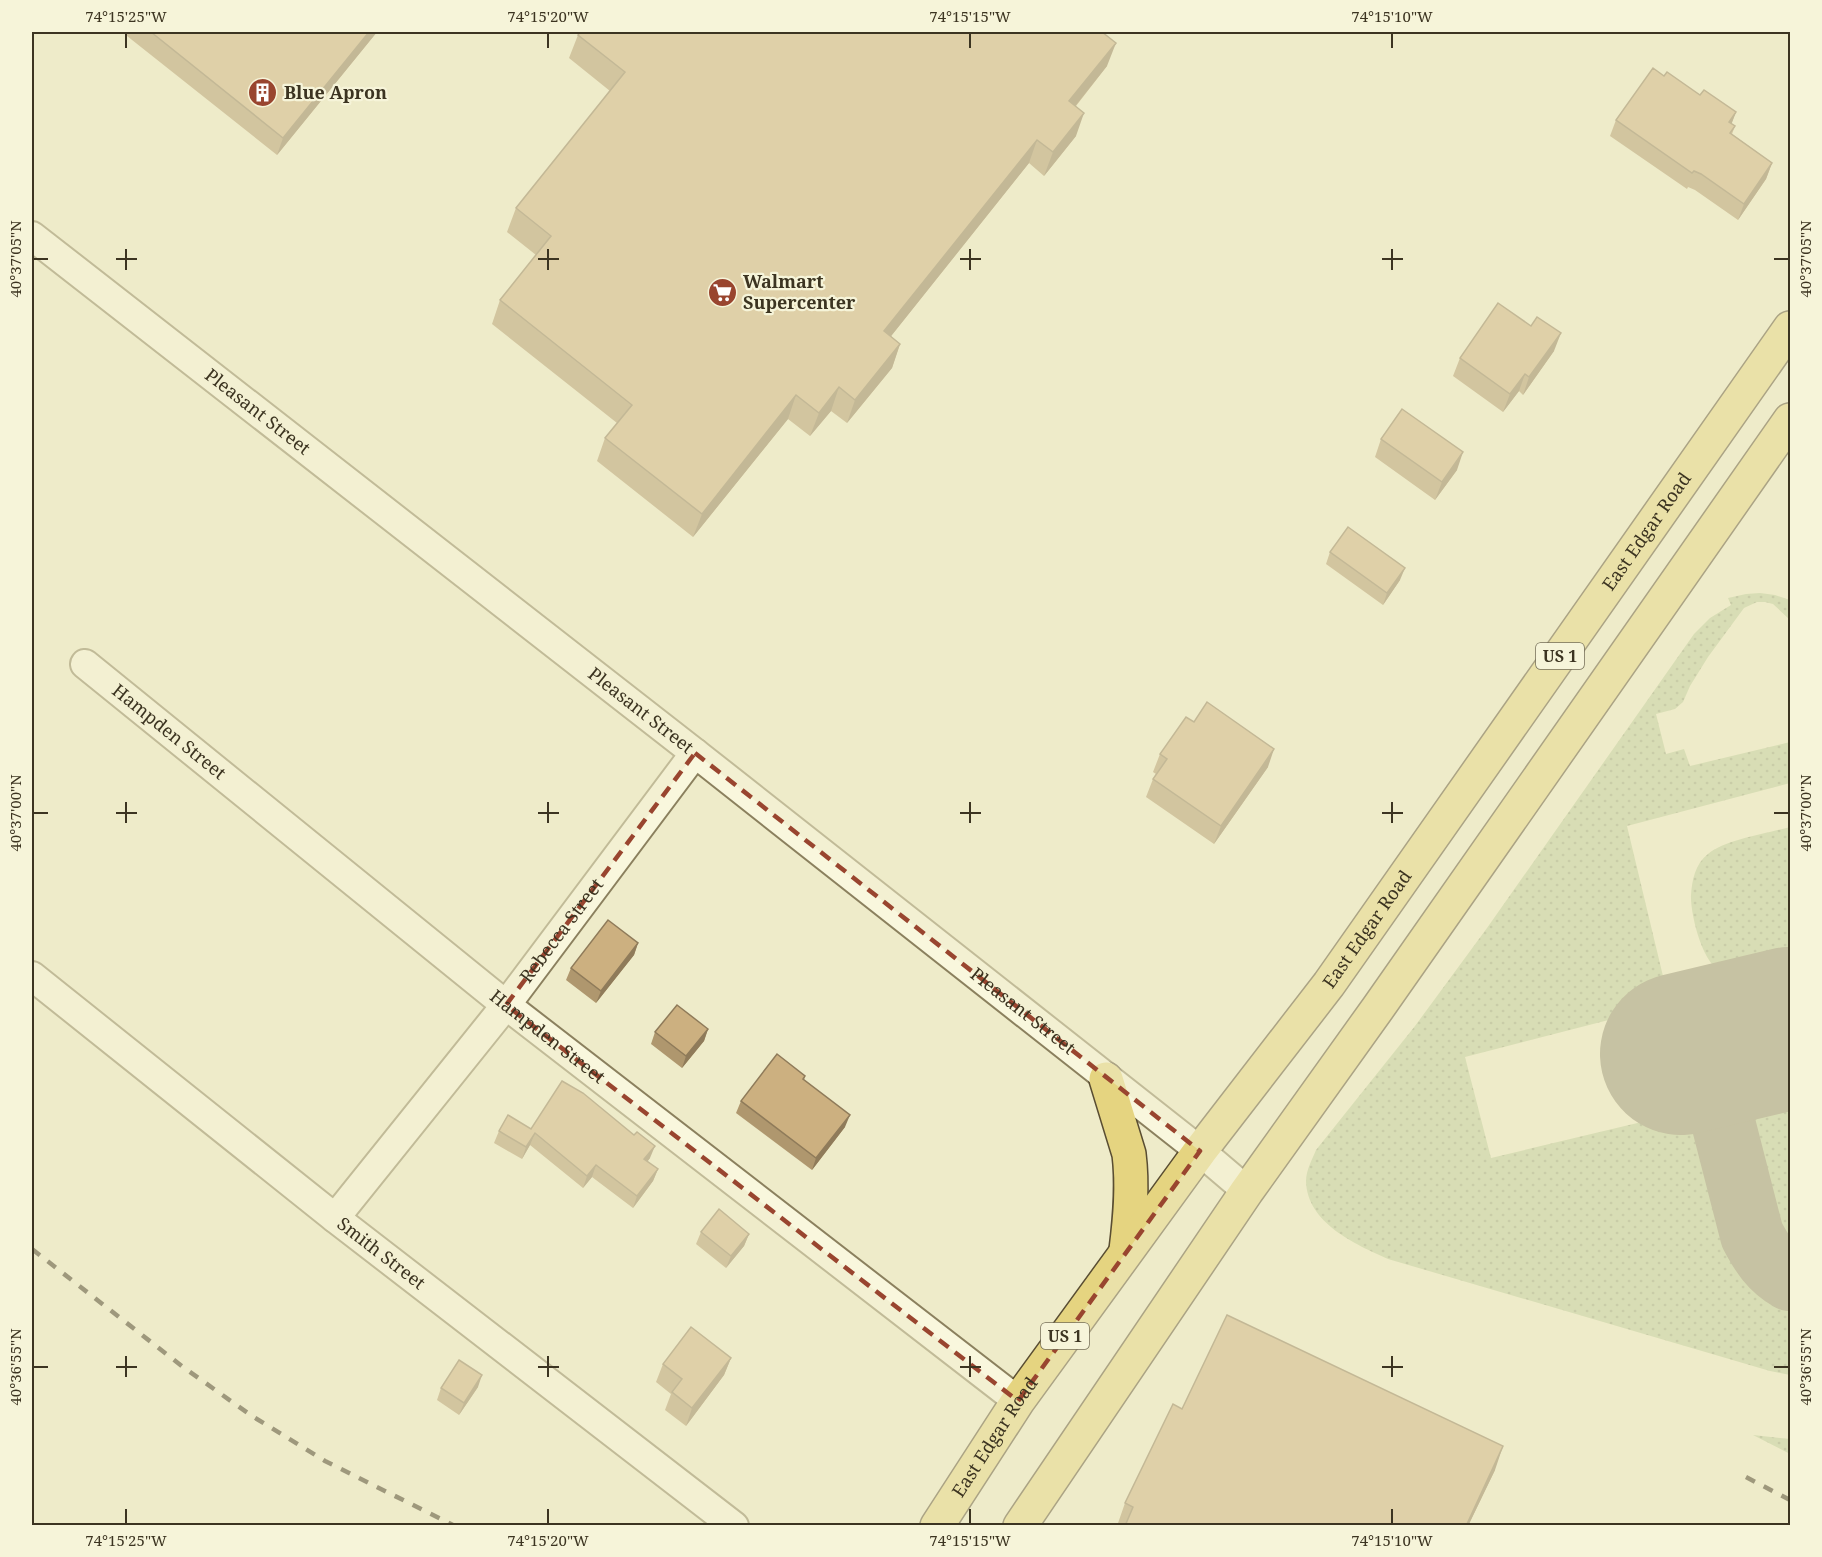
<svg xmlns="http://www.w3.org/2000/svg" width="1822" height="1557" viewBox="0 0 1822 1557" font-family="'Noto Serif',serif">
  <defs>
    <pattern id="grass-dots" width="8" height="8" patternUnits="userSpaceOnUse" patternTransform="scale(1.5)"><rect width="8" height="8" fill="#bdcd9d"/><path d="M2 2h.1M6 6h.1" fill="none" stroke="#9ba780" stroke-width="1.8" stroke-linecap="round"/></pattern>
  </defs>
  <rect width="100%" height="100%" fill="#eeebc9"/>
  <path fill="url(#grass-dots)" d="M 1760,593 L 1775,595 L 1790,600 L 1790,620 L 1773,604 L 1765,602 L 1757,602 L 1744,608 L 1708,657 L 1690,686 L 1683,702 L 1675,709 L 1656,714 L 1666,754 L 1684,749 L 1690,766 L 1790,742 L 1790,783 L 1627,826 L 1668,997 L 1667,1003 L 1663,1006 L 1465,1057 L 1491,1158 L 1671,1115 L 1697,1126 L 1705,1137 C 1710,1158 1715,1179 1721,1200 C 1732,1246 1742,1282 1790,1301 L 1790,1375 L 1770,1371 L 1388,1259 C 1355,1244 1307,1223 1306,1181 C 1306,1170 1312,1160 1316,1150 L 1415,1026 L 1487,928 L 1694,634 L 1710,618 L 1731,605 L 1728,598 L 1746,594 Z
    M 1790,827 L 1790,960 C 1772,964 1741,976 1723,972 C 1703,968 1690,913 1691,895 C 1692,880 1695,864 1708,854 C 1724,840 1769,833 1790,827 Z
    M 1790,1100 L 1790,1255 L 1774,1237 L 1768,1222 L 1745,1127 L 1745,1119 L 1749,1111 Z
    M 1753,1435 L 1790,1439 L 1790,1454 Z"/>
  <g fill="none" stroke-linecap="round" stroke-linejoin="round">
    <path stroke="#959075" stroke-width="64" d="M 1704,1048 L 1752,1235 C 1762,1254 1771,1268 1790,1279"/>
    <path stroke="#959075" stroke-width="162" d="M 1681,1054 L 1790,1028"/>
    <defs>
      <g id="minor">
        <path id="s1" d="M 32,236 L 695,753 L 1200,1151 L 1247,1191"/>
        <path id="s2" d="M 85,664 L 506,1005 L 1018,1401"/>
        <path id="s3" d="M 32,976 L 335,1218 L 734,1526"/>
        <path id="s4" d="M 335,1218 L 506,1005 L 695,753"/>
      </g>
      <g id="trunk">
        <path d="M 1106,1079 L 1129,1154 C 1133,1186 1130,1218 1126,1250"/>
        <path id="s5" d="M 937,1526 L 1018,1401 L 1200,1151 L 1329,984 L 1790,328"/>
        <path d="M 1020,1526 L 1247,1191 L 1378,1008 L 1790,420"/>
      </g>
    </defs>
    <use href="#minor" stroke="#8b805e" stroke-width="32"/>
    <use href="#trunk" stroke="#594d32" stroke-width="36"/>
    <use href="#minor" stroke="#f9f7dd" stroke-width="28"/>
    <use href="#trunk" stroke="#e5d480" stroke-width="33"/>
    <path stroke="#3c3421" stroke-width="4.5" stroke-dasharray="10 10" stroke-linecap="butt" d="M 32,1249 L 183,1367 L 252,1416 L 325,1461 L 455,1526
      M 1746,1477 L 1790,1500"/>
  </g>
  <path fill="#af976e" d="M 122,32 L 377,32 L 277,155 Z
    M 578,35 L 1107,66 L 1076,106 L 1076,136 L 1044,176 L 1029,163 L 891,336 L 900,344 L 892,368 L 847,423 L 831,411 L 810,436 L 788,419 L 693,537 L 597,461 L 605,438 L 617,423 L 492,324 L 500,300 L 536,255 L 507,232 L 516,208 L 610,91 L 569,58 Z
    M 1664,76 L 1700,95 L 1736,112 L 1731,124 L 1735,126 L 1732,134 L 1772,163 L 1766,179 L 1738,220 L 1695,190 L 1688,187 L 1687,189 L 1610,136 L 1616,120 Z
    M 1531,326 L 1554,351 L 1523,395 L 1519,391 L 1503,412 L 1453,376 L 1460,358 Z
    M 1381,439 L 1457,470 L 1435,500 L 1375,457 Z
    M 1330,552 L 1400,580 L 1383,605 L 1326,564 Z
    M 1194,722 L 1268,767 L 1214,844 L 1146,797 L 1153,779 L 1156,774 L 1153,772 L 1160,754 Z
    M 638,943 L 634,955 L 596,1003 L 566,980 L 571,968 Z
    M 708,1029 L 704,1041 L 682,1068 L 651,1044 L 655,1032 Z
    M 805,1076 L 804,1080 L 845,1127 L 812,1170 L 736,1113 L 741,1101 Z
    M 531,1129 L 650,1158 L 647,1162 L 658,1169 L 653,1181 L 633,1208 L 592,1177 L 583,1188 L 530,1145 L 522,1159 L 494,1143 L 499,1131 Z
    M 701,1232 L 749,1234 L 744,1246 L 726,1268 L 696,1244 Z
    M 731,1358 L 724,1375 L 686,1426 L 665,1410 L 671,1394 L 656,1382 L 663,1364 Z
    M 478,1387 L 459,1415 L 437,1400 L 441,1388 Z
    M 1182,1409 L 1495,1470 L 1468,1526 L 1117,1526 L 1125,1503 Z"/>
  <path fill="#8f7b5a" d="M 369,32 L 377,32 L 277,155 L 283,138 Z
    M 1116,43 L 1107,66 L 1061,124 L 1069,101 Z
    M 1736,112 L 1730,128 L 1729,122 Z
    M 1084,113 L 1076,136 L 1044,176 L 1053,152 Z
    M 1037,140 L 1029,163 L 876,355 L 884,331 Z
    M 1772,163 L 1766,179 L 1738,220 L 1744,204 Z
    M 1561,333 L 1554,351 L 1523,395 L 1529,377 Z
    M 900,344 L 892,368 L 847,423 L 855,400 Z
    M 1525,374 L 1519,391 L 1503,412 L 1510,394 Z
    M 839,387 L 831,411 L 810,436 L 819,413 Z
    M 796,395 L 788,419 L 693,537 L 702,514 Z
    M 1463,452 L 1457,470 L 1435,500 L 1442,482 Z
    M 1405,568 L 1400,580 L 1383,605 L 1387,593 Z
    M 1274,749 L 1268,767 L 1214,844 L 1221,826 Z
    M 638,943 L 634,955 L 596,1003 L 601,991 Z
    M 708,1029 L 704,1041 L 682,1068 L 686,1056 Z
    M 850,1115 L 845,1127 L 812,1170 L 816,1158 Z
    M 535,1133 L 530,1145 L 522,1159 L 526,1147 Z
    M 655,1146 L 650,1158 L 640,1171 L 644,1159 Z
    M 596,1165 L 592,1177 L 583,1188 L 587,1176 Z
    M 658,1169 L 653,1181 L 633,1208 L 637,1196 Z
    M 749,1234 L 744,1246 L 726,1268 L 731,1256 Z
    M 731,1358 L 724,1375 L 686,1426 L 692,1408 Z
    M 482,1375 L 478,1387 L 459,1415 L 464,1403 Z
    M 1503,1446 L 1495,1470 L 1468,1526 L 1466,1526 Z"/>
  <path fill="#ccb080" stroke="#8f7b5a" stroke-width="1.5" d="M 151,32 L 369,32 L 283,138 Z
    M 580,32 L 1102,32 L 1116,43 L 1069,101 L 1084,113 L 1053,152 L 1037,140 L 884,331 L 900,344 L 855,400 L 839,387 L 819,413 L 796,395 L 702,514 L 605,438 L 632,405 L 500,300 L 551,236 L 516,208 L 625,72 L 578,35 Z
    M 1653,68 L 1664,76 L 1667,72 L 1700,95 L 1704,90 L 1736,112 L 1729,122 L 1735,126 L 1730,133 L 1772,163 L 1744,204 L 1701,174 L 1694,171 L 1692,173 L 1616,120 Z
    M 1498,303 L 1531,326 L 1537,317 L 1561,333 L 1529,377 L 1525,374 L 1510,394 L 1460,358 Z
    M 1402,409 L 1463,452 L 1442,482 L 1381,439 Z
    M 1348,527 L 1405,568 L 1387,593 L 1330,552 Z
    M 1207,702 L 1274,749 L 1221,826 L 1153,779 L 1167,759 L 1160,754 L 1186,717 L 1194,722 Z
    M 608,920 L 638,943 L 601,991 L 571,968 Z
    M 677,1005 L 708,1029 L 686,1056 L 655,1032 Z
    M 777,1054 L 805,1076 L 803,1079 L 850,1115 L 816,1158 L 741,1101 Z
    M 562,1081 L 583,1093 L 634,1135 L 637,1132 L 655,1146 L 644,1159 L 658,1169 L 637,1196 L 596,1165 L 587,1176 L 535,1133 L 526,1147 L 499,1131 L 508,1115 L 531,1129 Z
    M 719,1209 L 749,1234 L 731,1256 L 701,1232 Z
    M 1227,1315 L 1503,1446 L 1466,1526 L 1125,1526 L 1133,1507 L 1125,1503 L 1173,1404 L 1182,1409 Z
    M 691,1327 L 731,1358 L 692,1408 L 672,1392 L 682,1379 L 663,1364 Z
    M 459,1360 L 482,1375 L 464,1403 L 441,1388 Z"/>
  <path d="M0 0H1822V1557H0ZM 695,753 L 1200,1151 L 1018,1401 L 506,1005 Z" fill="#eeebc9" fill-opacity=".55" fill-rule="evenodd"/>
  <path fill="none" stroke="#99452f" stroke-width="4.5" stroke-dasharray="12 8" stroke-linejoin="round" d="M 695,753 L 1200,1151 L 1018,1401 L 506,1005 Z"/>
  <path fill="none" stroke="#3c3421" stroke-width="2" d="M 126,33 L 126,48M 548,33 L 548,48M 970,33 L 970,48M 1392,33 L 1392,48M 126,249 L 126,270M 548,249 L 548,270M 970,249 L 970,270M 1392,249 L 1392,270M 33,259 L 48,259M 116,259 L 137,259M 538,259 L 559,259M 960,259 L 981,259M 1382,259 L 1403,259M 1774,259 L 1789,259M 126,802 L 126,823M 548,802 L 548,823M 970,802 L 970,823M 1392,802 L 1392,823M 33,813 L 48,813M 116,813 L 137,813M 538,813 L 559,813M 960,813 L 981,813M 1382,813 L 1403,813M 1774,813 L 1789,813M 126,1356 L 126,1377M 548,1356 L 548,1377M 970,1356 L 970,1377M 1392,1356 L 1392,1377M 33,1367 L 48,1367M 116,1367 L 137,1367M 538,1367 L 559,1367M 960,1367 L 981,1367M 1382,1367 L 1403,1367M 1774,1367 L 1789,1367M 126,1509 L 126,1524M 548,1509 L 548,1524M 970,1509 L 970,1524M 1392,1509 L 1392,1524"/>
  <defs>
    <symbol id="building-disc" viewBox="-11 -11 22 22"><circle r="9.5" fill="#99452f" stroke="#f6f4d9"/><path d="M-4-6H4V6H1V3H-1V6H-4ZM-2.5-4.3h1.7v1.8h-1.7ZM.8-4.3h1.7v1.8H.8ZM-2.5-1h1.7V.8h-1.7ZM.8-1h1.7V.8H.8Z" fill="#fff"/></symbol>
    <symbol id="supermarket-disc" viewBox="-11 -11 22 22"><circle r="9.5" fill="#99452f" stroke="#f6f4d9"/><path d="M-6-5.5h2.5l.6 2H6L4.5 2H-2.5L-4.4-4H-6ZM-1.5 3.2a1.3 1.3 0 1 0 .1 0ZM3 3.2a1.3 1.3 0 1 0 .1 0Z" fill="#fff"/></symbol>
  </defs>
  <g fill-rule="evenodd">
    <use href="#building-disc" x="246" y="76" width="33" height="33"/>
    <use href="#supermarket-disc" x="706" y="276" width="33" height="33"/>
  </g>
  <g text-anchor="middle" stroke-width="4.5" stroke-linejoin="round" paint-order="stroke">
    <g fill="#f6f4d9" stroke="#746e58" stroke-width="1.5">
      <rect x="1536" y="643" width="48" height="26" rx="4.5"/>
      <rect x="1041" y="1323" width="48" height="26" rx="4.5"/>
    </g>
    <g font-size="16" font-weight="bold" fill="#3c3421">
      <text x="1560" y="662">US 1</text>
      <text x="1065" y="1342">US 1</text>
    </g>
    <g font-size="18" font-weight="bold" fill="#3c3421" stroke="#f6f4d9" text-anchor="start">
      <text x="284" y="99">Blue Apron</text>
      <text x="743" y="288">Walmart<tspan x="743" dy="21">Supercenter</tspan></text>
    </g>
    <g font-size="18" fill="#3c3421" stroke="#f6f4d9">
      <text dy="6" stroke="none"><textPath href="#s1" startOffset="286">Pleasant Street</textPath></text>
      <text dy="6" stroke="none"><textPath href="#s5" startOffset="1222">East Edgar Road</textPath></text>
      <text dy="6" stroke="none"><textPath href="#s1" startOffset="772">Pleasant Street</textPath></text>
      <text dy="6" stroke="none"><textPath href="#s2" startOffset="108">Hampden Street</textPath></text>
      <text dy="6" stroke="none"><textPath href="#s5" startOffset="736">East Edgar Road</textPath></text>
      <text dy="6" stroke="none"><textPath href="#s4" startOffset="366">Rebecca Street</textPath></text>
      <text dy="6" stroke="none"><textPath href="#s1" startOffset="1258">Pleasant Street</textPath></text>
      <text dy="6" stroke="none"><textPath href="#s2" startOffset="594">Hampden Street</textPath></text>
      <text dy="6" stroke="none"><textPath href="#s3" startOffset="446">Smith Street</textPath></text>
      <text dy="6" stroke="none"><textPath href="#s5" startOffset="106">East Edgar Road</textPath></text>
    </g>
  </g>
  <rect width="1822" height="1557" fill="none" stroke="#f6f4d9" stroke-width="66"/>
  <rect x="33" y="33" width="1756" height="1491" fill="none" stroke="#3c3421" stroke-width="2"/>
  <g font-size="15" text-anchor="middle" fill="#3c3421">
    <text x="126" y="22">74°15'25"W</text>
    <text x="548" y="22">74°15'20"W</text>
    <text x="970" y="22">74°15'15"W</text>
    <text x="1392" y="22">74°15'10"W</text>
    <text transform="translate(16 259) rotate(-90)" y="5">40°37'05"N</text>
    <text transform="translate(1806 259) rotate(-90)" y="5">40°37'05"N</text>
    <text transform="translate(16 813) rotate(-90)" y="5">40°37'00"N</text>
    <text transform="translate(1806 813) rotate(-90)" y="5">40°37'00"N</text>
    <text transform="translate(16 1367) rotate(-90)" y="5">40°36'55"N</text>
    <text transform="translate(1806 1367) rotate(-90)" y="5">40°36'55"N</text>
    <text x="126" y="1546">74°15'25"W</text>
    <text x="548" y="1546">74°15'20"W</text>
    <text x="970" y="1546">74°15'15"W</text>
    <text x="1392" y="1546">74°15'10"W</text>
  </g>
</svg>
